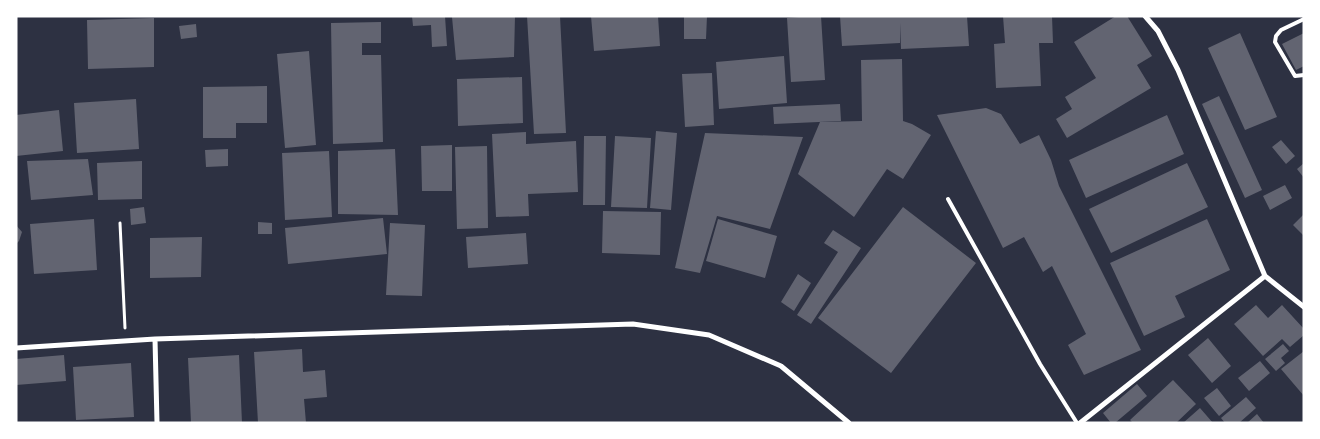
<svg xmlns="http://www.w3.org/2000/svg" width="1320" height="439" viewBox="0 0 1320 439" font-family="'IBM Plex Serif',serif">
  <rect width="100%" height="100%" fill="#2d3142"/>
  <path fill="#626471" d="M 412,16 L 445,16 L 447,46 L 432,47 L 431,25 L 413,26 Z
    M 515,16 L 514,57 L 456,60 L 452,17 Z
    M 527,16 L 560,16 L 566,133 L 534,134 Z
    M 591,16 L 658,16 L 660,46 L 594,51 Z
    M 684,16 L 707,16 L 706,39 L 684,39 Z
    M 810,16 L 821,16 L 825,80 L 791,82 L 787,18 Z
    M 840,16 L 967,16 L 969,46 L 901,49 L 900,23 L 900,43 L 842,46 Z
    M 1003,16 L 1052,16 L 1053,43 L 1039,43 L 1041,86 L 996,88 L 994,44 L 1005,43 Z
    M 1116,16 L 1127,16 L 1152,56 L 1137,65 L 1151,88 L 1067,138 L 1056,119 L 1072,109 L 1065,97 L 1096,78 L 1074,42 Z
    M 154,18 L 154,67 L 88,69 L 87,20 Z
    M 381,22 L 381,43 L 362,43 L 362,55 L 381,55 L 383,142 L 333,144 L 331,23 Z
    M 196,24 L 197,37 L 181,39 L 179,26 Z
    M 1240,33 L 1277,117 L 1245,130 L 1208,48 Z
    M 1304,33 L 1304,66 L 1296,70 L 1282,44 Z
    M 309,51 L 316,145 L 285,148 L 277,54 Z
    M 784,56 L 787,103 L 719,109 L 716,62 Z
    M 902,59 L 903,121 L 912,124 L 931,135 L 903,179 L 887,169 L 854,217 L 798,174 L 820,122 L 862,121 L 861,60 Z
    M 712,73 L 714,125 L 685,127 L 682,74 Z
    M 522,77 L 523,123 L 458,126 L 457,79 Z
    M 267,86 L 267,123 L 236,123 L 236,138 L 203,138 L 203,87 Z
    M 1219,96 L 1262,190 L 1245,198 L 1202,104 Z
    M 136,99 L 139,149 L 77,153 L 74,103 Z
    M 840,104 L 841,121 L 774,124 L 773,107 Z
    M 986,108 L 1001,114 L 1020,144 L 1039,135 L 1051,160 L 1059,186 L 1141,350 L 1084,375 L 1068,345 L 1086,334 L 1052,266 L 1043,272 L 1024,237 L 1003,248 L 937,115 Z
    M 59,110 L 63,151 L 16,156 L 16,115 Z
    M 1167,115 L 1184,154 L 1086,198 L 1069,160 Z
    M 656,131 L 677,133 L 671,210 L 650,208 Z
    M 526,132 L 526,144 L 576,141 L 578,192 L 528,194 L 529,216 L 496,217 L 492,134 Z
    M 705,133 L 803,137 L 770,229 L 717,216 L 700,273 L 675,268 Z
    M 584,136 L 606,136 L 605,205 L 583,205 Z
    M 615,136 L 651,138 L 647,208 L 611,207 Z
    M 1281,140 L 1295,156 L 1286,164 L 1272,147 Z
    M 452,145 L 452,191 L 422,191 L 421,146 Z
    M 487,146 L 488,228 L 457,229 L 455,147 Z
    M 228,149 L 228,166 L 206,167 L 205,150 Z
    M 395,149 L 398,215 L 338,214 L 338,151 Z
    M 329,151 L 332,217 L 285,220 L 282,153 Z
    M 88,159 L 93,195 L 31,200 L 27,161 Z
    M 142,161 L 142,199 L 98,200 L 97,163 Z
    M 1187,163 L 1208,207 L 1111,253 L 1089,209 Z
    M 1304,163 L 1304,178 L 1297,169 Z
    M 1285,185 L 1292,198 L 1270,210 L 1263,196 Z
    M 144,207 L 146,223 L 131,225 L 130,209 Z
    M 903,207 L 976,263 L 891,373 L 818,318 Z
    M 603,211 L 661,212 L 660,255 L 602,253 Z
    M 1304,214 L 1304,236 L 1293,225 Z
    M 383,218 L 387,254 L 288,264 L 285,228 Z
    M 94,219 L 97,270 L 34,274 L 30,224 Z
    M 718,219 L 777,236 L 765,278 L 706,261 Z
    M 1207,219 L 1230,270 L 1175,296 L 1185,317 L 1144,336 L 1110,263 Z
    M 258,222 L 272,223 L 272,234 L 258,234 Z
    M 390,223 L 425,225 L 422,296 L 386,295 Z
    M 16,225 L 22,232 L 19,241 L 16,244 Z
    M 833,230 L 861,248 L 811,324 L 797,315 L 838,252 L 824,243 Z
    M 526,233 L 528,264 L 468,268 L 466,237 Z
    M 202,237 L 201,277 L 150,278 L 150,238 Z
    M 798,274 L 811,283 L 794,311 L 781,302 Z
    M 1256,305 L 1268,318 L 1282,305 L 1304,329 L 1304,335 L 1290,347 L 1282,339 L 1263,356 L 1234,324 Z
    M 1208,338 L 1231,366 L 1212,383 L 1188,355 Z
    M 1283,344 L 1289,351 L 1281,358 L 1285,363 L 1276,371 L 1265,359 Z
    M 302,349 L 303,372 L 325,370 L 327,397 L 304,399 L 306,423 L 258,423 L 254,352 Z
    M 1304,351 L 1304,396 L 1281,369 Z
    M 64,355 L 66,381 L 16,385 L 16,359 Z
    M 239,355 L 242,423 L 191,423 L 188,358 Z
    M 1260,361 L 1270,373 L 1249,391 L 1238,378 Z
    M 131,363 L 134,417 L 76,420 L 73,367 Z
    M 1173,380 L 1196,404 L 1176,423 L 1133,423 L 1130,420 Z
    M 1137,384 L 1147,396 L 1115,423 L 1111,423 L 1103,413 Z
    M 1217,388 L 1231,406 L 1219,416 L 1204,398 Z
    M 1246,397 L 1256,408 L 1239,423 L 1225,423 L 1221,418 Z
    M 1200,408 L 1213,423 L 1183,423 Z
    M 1257,414 L 1264,423 L 1247,423 Z"/>
  <g fill="none" stroke-linecap="round" stroke-linejoin="round">
    <path stroke="#fff" stroke-width="3" d="M 120,223 L 125,328"/>
    <path stroke="#fff" stroke-width="4" d="M 1304,19 L 1281,30 L 1276,36 L 1275,42 L 1295,76 L 1304,75
      M 948,199 L 1040,364 L 1077,423"/>
    <path stroke="#fff" stroke-width="5" d="M 1145,16 L 1158,31 L 1178,70 L 1265,276 L 1304,307
      M 155,339 L 157,423
      M 16,348 L 155,339 L 633,324 L 709,335 L 781,366 L 849,423
      M 1080,423 L 1265,276"/>
  </g>
  <rect width="1320" height="439" fill="none" stroke="#ffffff" stroke-width="35"/>
</svg>
